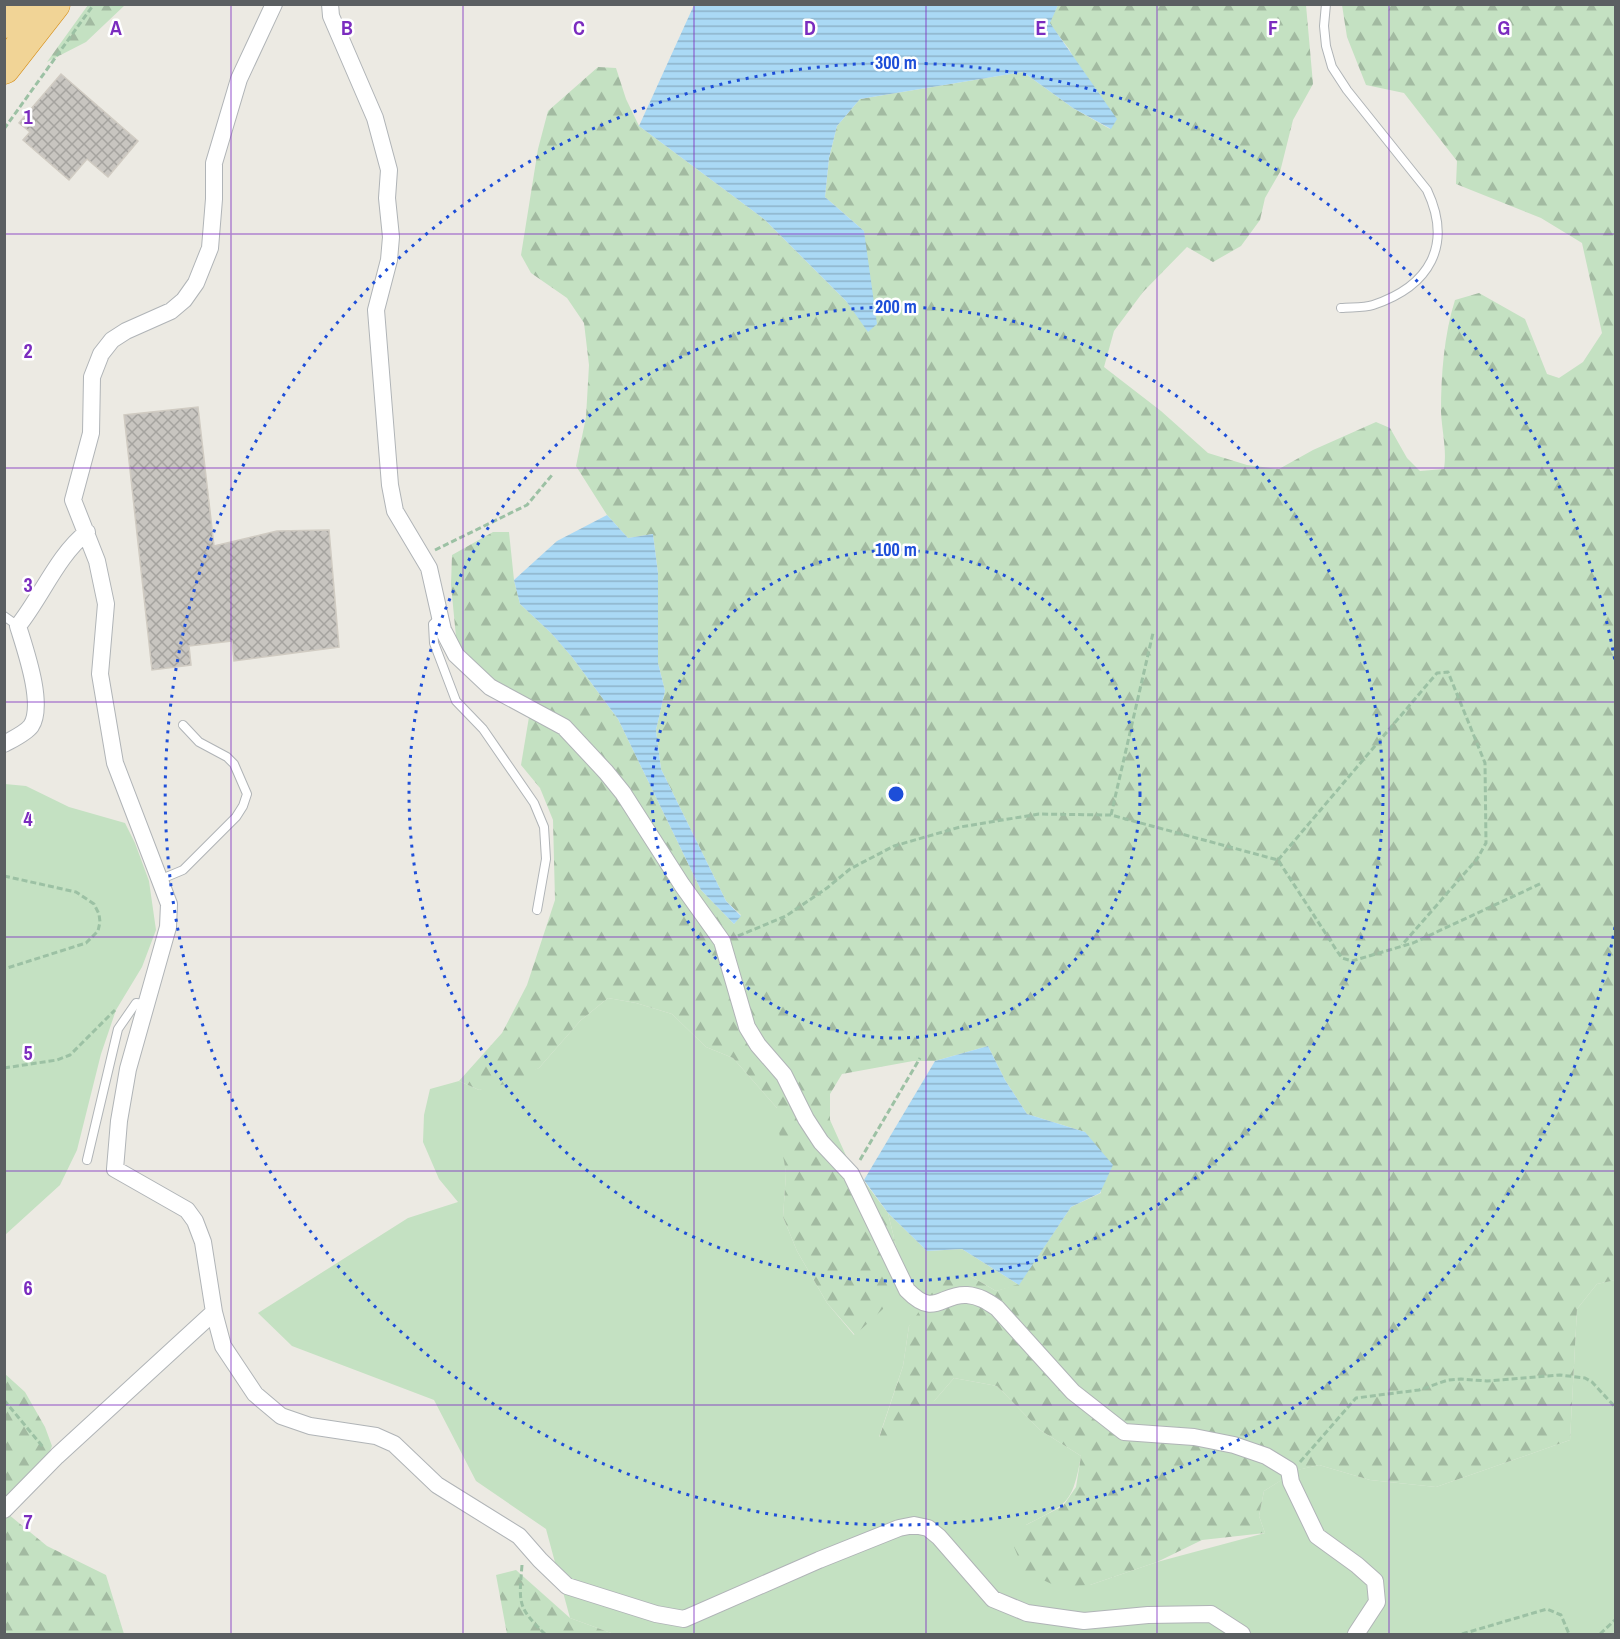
<svg xmlns="http://www.w3.org/2000/svg" width="1620" height="1639" viewBox="0 0 1620 1639" font-family="'Archivo Narrow',sans-serif">
  <defs>
    <pattern id="forest-firs" width="22" height="20" patternUnits="userSpaceOnUse" patternTransform="scale(1.5)"><rect width="22" height="20" fill="#c4e1c2"/><path d="M5 1l3.5 6h-7zM16 11l3.5 6h-7z" fill="#a2baa1"/></pattern>
    <pattern id="water-rules" width="6" height="5" patternUnits="userSpaceOnUse" patternTransform="scale(1.5)"><rect width="6" height="5" fill="#aad9f5"/><path d="M0 2.5h6" fill="none" stroke="#8db3ca"/></pattern>
    <pattern id="building-cross-hatch" width="8" height="8" patternUnits="userSpaceOnUse" patternTransform="scale(1.5)"><rect width="8" height="8" fill="#c8c5c0"/><path d="M0 0l8 8M0 8l8-8" fill="none" stroke="#a5a39f"/></pattern>
  </defs>
  <rect width="100%" height="100%" fill="#eceae3"/>
  <path fill="#c4e1c2" d="M 5,784 L 26,786 L 69,807 L 125,823 L 135,843 L 149,881 L 156,930 L 142,967 L 116,1010 L 101,1054 L 77,1150 L 60,1185 L 5,1235 Z
    M 608,998 L 636,1003 L 672,1014 L 706,1047 L 733,1058 L 777,1108 L 786,1173 L 783,1217 L 797,1251 L 827,1303 L 854,1335 L 901,1267 L 888,1213 L 927,1251 L 962,1249 L 1019,1285 L 996,1291 L 967,1274 L 909,1326 L 903,1366 L 879,1437 L 935,1400 L 954,1378 L 997,1386 L 1040,1430 L 1081,1456 C 1072,1505 1068,1503 1026,1525 L 1090,1585 L 1157,1562 L 1265,1533 L 1259,1516 L 1264,1491 L 1297,1470 L 1319,1465 L 1370,1480 L 1436,1487 L 1570,1440 L 1577,1309 L 1597,1284 L 1615,1280 L 1615,1634 L 614,1634 L 570,1618 L 546,1529 L 476,1481 L 434,1400 L 292,1346 L 258,1313 L 408,1218 L 458,1202 L 439,1179 L 423,1142 L 424,1115 L 430,1089 L 459,1081 L 479,1090 L 539,1068 L 580,1021 Z"/>
  <path fill="url(#forest-firs)" d="M 88,5 L 125,5 L 86,42 L 47,62 Z
    M 1058,5 L 1306,5 L 1313,84 L 1293,120 L 1280,172 L 1265,198 L 1260,220 L 1241,246 L 1213,262 L 1187,247 L 1143,292 L 1114,331 L 1104,367 L 1161,411 L 1208,453 L 1247,465 L 1279,469 L 1313,450 L 1376,422 L 1390,428 L 1407,458 L 1420,471 L 1444,469 C 1447,450 1442,432 1441,412 C 1441,375 1444,335 1455,300 L 1479,293 L 1525,319 L 1547,374 L 1559,378 L 1583,362 L 1602,333 L 1582,243 L 1541,218 L 1456,184 L 1457,161 L 1404,93 L 1366,85 L 1347,37 L 1342,5 L 1615,5 L 1616,1280 L 1597,1284 L 1577,1309 L 1570,1440 L 1436,1487 L 1370,1480 L 1319,1465 L 1298,1470 L 1264,1491 L 1259,1516 L 1265,1533 L 1202,1540 L 1157,1562 L 1090,1585 L 1058,1587 L 1024,1571 L 1012,1542 L 1026,1525 L 1063,1506 L 1076,1487 L 1081,1456 L 1040,1430 L 997,1386 L 954,1378 L 935,1400 L 891,1442 L 879,1438 L 903,1366 L 909,1326 L 940,1281 L 967,1274 L 996,1291 L 1019,1284 L 1071,1207 L 1101,1193 L 1085,1132 L 1027,1114 L 1005,1080 L 988,1046 L 935,1061 L 913,1061 L 842,1074 L 830,1094 L 830,1120 L 848,1160 L 888,1213 L 901,1267 L 883,1309 L 855,1335 L 827,1303 L 797,1251 L 783,1217 L 786,1173 L 777,1120 L 777,1108 L 733,1058 L 706,1047 L 672,1014 L 636,1003 L 608,998 L 580,1021 L 539,1068 L 510,1083 L 479,1090 L 459,1081 L 502,1033 L 527,985 L 555,900 L 553,820 L 540,788 L 521,765 L 530,711 L 484,678 L 457,647 L 451,585 L 452,555 L 493,532 L 509,532 L 514,580 L 520,604 L 551,633 L 572,657 L 618,719 L 701,890 L 734,924 L 741,915 L 726,901 L 661,769 L 656,730 L 665,691 L 658,663 L 658,573 L 653,534 L 628,538 L 607,515 L 576,466 L 586,417 L 589,365 L 584,323 L 567,298 L 531,273 L 521,255 L 538,149 L 548,111 L 598,67 L 616,68 L 626,99 L 639,126 L 764,219 L 846,301 L 869,332 L 864,231 L 825,197 L 829,158 L 837,126 L 860,99 L 1023,72 L 1073,108 L 1110,129 L 1069,49 L 1049,23 Z
    M 4,1373 L 25,1392 L 45,1427 L 52,1446 L 39,1476 L 8,1514 L 47,1546 L 106,1575 L 124,1634 L 5,1634 Z
    M 516,1570 L 570,1618 L 614,1634 L 507,1634 L 496,1575 Z"/>
  <path fill="url(#water-rules)" d="M 694,5 L 1058,5 L 1050,23 L 1117,119 L 1111,129 L 1073,108 L 1023,72 L 860,99 L 837,126 L 829,158 L 825,197 L 864,231 L 877,324 L 868,332 L 846,301 L 764,219 L 639,126 Z
    M 607,515 L 628,538 L 653,534 L 658,573 L 658,663 L 665,691 L 656,730 L 661,769 L 726,901 L 741,916 L 734,924 L 701,890 L 618,719 L 572,657 L 551,633 L 520,604 L 514,580 L 557,541 Z
    M 988,1046 L 1005,1080 L 1027,1114 L 1085,1132 L 1113,1165 L 1100,1193 L 1071,1207 L 1019,1285 L 962,1249 L 927,1251 L 888,1213 L 864,1180 L 935,1061 Z"/>
  <path fill="url(#building-cross-hatch)" stroke="#d0cbc2" stroke-width="1.5" d="M 61,74 L 138,141 L 108,177 L 87,159 L 69,180 L 23,140 L 30,132 L 19,123 Z
    M 198,407 L 214,546 L 277,531 L 329,530 L 339,647 L 234,661 L 232,641 L 189,646 L 191,665 L 152,670 L 124,415 Z"/>
  <g fill="none" stroke-linecap="round" stroke-linejoin="round">
    <defs>
      <path id="service" d="M 1326,4 L 1324,26 L 1326,46 L 1332,67 L 1347,90 L 1427,190 C 1453,245 1430,286 1373,305 C 1364,308 1351,307 1341,308
        M 4,616 L 18,626
        M 440,617 L 433,624 L 434,643 L 456,701 L 483,729 L 534,803 L 544,827 L 546,859 L 537,910
        M 159,880 L 183,870 L 236,817 L 243,806 L 247,794 L 234,764 L 227,757 L 199,742 L 183,725
        M 87,1160 L 118,1029 L 136,1003 L 145,1004"/>
      <path id="minor" d="M 274,4 L 239,79 L 214,163 L 214,199 L 210,248 L 196,283 L 184,300 L 171,311 L 126,331 L 112,340 L 101,354 L 92,377 L 91,433 L 73,500 L 97,561 L 106,604 L 100,674 L 115,763 L 169,904 L 168,927 L 128,1069 L 119,1121 L 115,1169 L 187,1210 L 195,1221 L 203,1242 L 214,1312 L 223,1346 L 255,1394 L 281,1416 L 310,1426 L 376,1436 L 394,1444 L 437,1485 L 519,1536 L 540,1560 L 567,1586 L 656,1614 L 684,1619 L 819,1560 L 899,1528 L 914,1525 L 928,1528 L 939,1537 L 993,1599 L 1027,1613 L 1084,1621 L 1148,1615 L 1211,1614 L 1242,1634
        M 330,4 L 331,16 L 375,118 L 389,170 L 387,198 L 391,237 L 389,260 L 376,310 L 390,485 L 395,511 L 429,568 L 443,630 L 456,655 L 490,687 L 564,727 L 606,772 L 623,793 L 682,885 L 722,941 L 747,1027 L 758,1045 L 784,1075 L 806,1119 L 821,1142 L 851,1174 L 907,1290 C 935,1319 941,1293 967,1295 C 979,1296 987,1301 997,1308 L 1073,1392 L 1124,1432 L 1194,1437 L 1234,1445 L 1266,1456 L 1289,1470 L 1291,1482 L 1317,1536 L 1357,1565 L 1375,1581 L 1377,1602 L 1356,1634
        M 4,744 C 13,739 26,733 31,726 C 45,705 25,649 18,626 C 42,596 57,556 87,532
        M 4,1510 L 57,1456 L 214,1312"/>
      <path id="motorway" d="M 4,22 L 18,4
        M 4,68 L 54,4"/>
    </defs>
    <use href="#service" stroke="#b0b4b7" stroke-width="10"/>
    <use href="#minor" stroke="#b0b4b7" stroke-width="18"/>
    <use href="#motorway" stroke="#d68f19" stroke-width="33"/>
    <path stroke="#9cc1a4" stroke-width="3" stroke-dasharray="6 3" stroke-linecap="butt" d="M 4,129 L 94,4
      M 435,550 L 527,505 L 552,475
      M 1111,815 L 1153,633
      M 1278,860 L 1437,673 L 1448,672 L 1485,763 L 1486,843 L 1477,859 L 1402,945
      M 4,876 L 76,892 L 94,904 L 99,914 L 100,922 L 98,931 L 86,943 L 4,969
      M 738,936 L 786,916 L 827,888 L 850,869 L 894,846 L 960,827 L 1039,814 L 1111,815 L 1278,860 L 1337,951 L 1342,958 L 1352,961 L 1413,943 L 1542,883
      M 4,1068 L 57,1060 L 70,1055 L 115,1010
      M 860,1160 L 920,1058
      M 4,1400 L 43,1447
      M 1300,1462 L 1356,1398 L 1419,1390 L 1448,1380 L 1461,1379 L 1487,1381 L 1560,1375 L 1585,1378 L 1592,1382 L 1616,1408
      M 522,1565 C 519,1603 517,1607 545,1634
      M 1462,1634 L 1547,1609 L 1561,1615 L 1569,1634
      M 1600,1634 L 1616,1619"/>
    <use href="#service" stroke="#fff" stroke-width="8"/>
    <use href="#minor" stroke="#fff" stroke-width="16"/>
    <use href="#motorway" stroke="#f1d496" stroke-width="32"/>
  </g>
  <path fill="none" stroke="#7b2cbf" stroke-width="1.5" stroke-opacity="0.55" d="M 231,4 L 231,1634M 463,4 L 463,1634M 694,4 L 694,1634M 926,4 L 926,1634M 1157,4 L 1157,1634M 1389,4 L 1389,1634M 4,234 L 1616,234M 4,468 L 1616,468M 4,702 L 1616,702M 4,937 L 1616,937M 4,1171 L 1616,1171M 4,1405 L 1616,1405"/>
  <g fill="none" stroke="#1d4ed8" stroke-width="3" stroke-dasharray="3 6">
    <circle cx="896" cy="794" r="244"/>
    <circle cx="896" cy="794" r="487"/>
    <path d="M1615 927A731 731 0 1 1 1615 661"/>
  </g>
  <g font-size="20" text-anchor="middle" font-weight="bold" fill="#7b2cbf" stroke="#fff" stroke-width="5" stroke-linejoin="round" paint-order="stroke">
    <text x="116" y="35">A</text>
    <text x="347" y="35">B</text>
    <text x="579" y="35">C</text>
    <text x="810" y="35">D</text>
    <text x="1041" y="35">E</text>
    <text x="1273" y="35">F</text>
    <text x="1504" y="35">G</text>
    <text x="28" y="124">1</text>
    <text x="28" y="358">2</text>
    <text x="28" y="592">3</text>
    <text x="28" y="826">4</text>
    <text x="28" y="1060">5</text>
    <text x="28" y="1295">6</text>
    <text x="28" y="1529">7</text>
  </g>
  <circle cx="896" cy="794" r="9" fill="#1d4ed8" stroke="#fff" stroke-width="3"/>
  <g font-size="18" text-anchor="middle" font-weight="bold" fill="#1d4ed8" stroke="#fff" stroke-width="5" stroke-linejoin="round" paint-order="stroke">
    <text x="896" y="69">300 m</text>
    <text x="896" y="313">200 m</text>
    <text x="896" y="556">100 m</text>
  </g>
  <rect width="1620" height="1639" fill="none" stroke="#5b5f62" stroke-width="12"/>
</svg>
